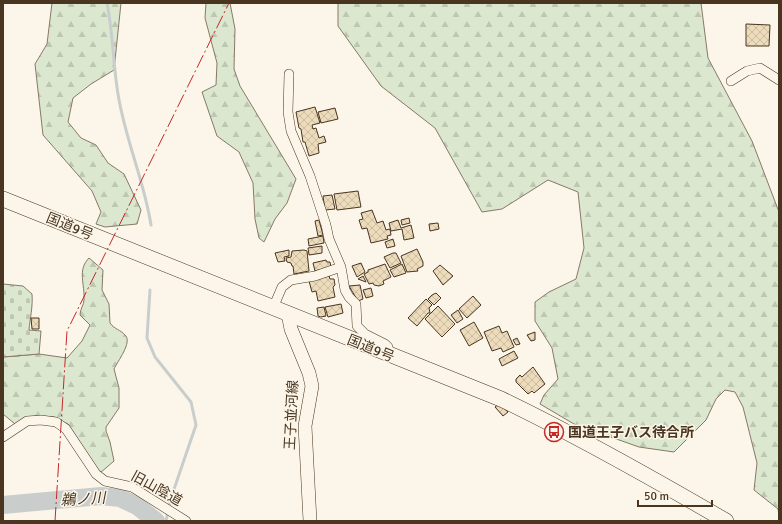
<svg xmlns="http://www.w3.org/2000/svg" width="782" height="524" viewBox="0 0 782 524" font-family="Signika,'Noto Sans JP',sans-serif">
  <defs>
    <pattern id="forest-firs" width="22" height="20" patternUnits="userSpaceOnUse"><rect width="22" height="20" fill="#dce7d0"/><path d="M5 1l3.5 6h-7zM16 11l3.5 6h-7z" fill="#bec7b2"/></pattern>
    <pattern id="cemetery-stones" width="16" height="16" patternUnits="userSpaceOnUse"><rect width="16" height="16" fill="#dce7d0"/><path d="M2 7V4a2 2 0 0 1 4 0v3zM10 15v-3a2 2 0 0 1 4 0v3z" fill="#bec7b2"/></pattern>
    <pattern id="building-cross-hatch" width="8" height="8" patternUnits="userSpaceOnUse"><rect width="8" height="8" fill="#ecdcbc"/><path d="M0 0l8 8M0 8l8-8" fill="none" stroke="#ccbda1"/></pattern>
  </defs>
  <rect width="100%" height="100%" fill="#fbf6e9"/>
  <path fill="url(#forest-firs)" stroke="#887966" d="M 52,3 L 121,3 L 114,70 L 91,84 L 73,98 L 68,122 L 81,138 L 96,145 L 108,163 L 124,174 L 141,210 L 137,224 L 105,227 L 96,224 L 101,212 L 92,191 L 43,135 L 35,64 L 47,44 Z
    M 206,3 L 230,3 L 235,29 L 234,69 L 240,86 L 296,179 L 287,203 L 275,219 L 264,242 L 259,238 L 255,219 L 253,183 L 239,152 L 217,136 L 202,92 L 216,85 L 217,63 L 205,18 Z
    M 338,3 L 701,3 L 708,58 L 752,141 L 779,212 L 779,515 L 778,509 L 754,490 L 757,463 L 743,407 L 735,392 L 725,390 L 716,399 L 706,420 L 674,452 L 639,447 L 574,424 L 540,404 L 544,395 L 558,379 L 552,348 L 535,321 L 535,302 L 549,292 L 576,279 L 584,248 L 578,192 L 548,180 L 502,209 L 482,212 L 435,128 L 381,86 L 338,26 Z
    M 89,258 L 103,270 L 102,290 L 109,304 L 110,323 C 114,329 121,330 125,335 C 133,342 117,362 114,369 L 119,388 L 119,408 L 106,427 L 106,431 L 110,442 L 114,461 L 100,473 L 68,424 L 54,417 L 35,416 L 15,424 L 3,414 L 3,357 L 39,354 L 67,358 L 82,341 L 90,325 L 80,315 C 80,309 84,305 84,300 C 85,284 77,270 89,258 Z"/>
  <path fill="url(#cemetery-stones)" stroke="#887966" d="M 3,284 L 23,286 L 32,294 C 33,307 30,318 29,330 L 41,331 L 39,354 L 3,357 Z"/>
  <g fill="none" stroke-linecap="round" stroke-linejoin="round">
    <path stroke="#c9cecd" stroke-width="3" d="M 107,3 C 113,33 113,64 118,94 C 125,139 144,180 151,225
      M 150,290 L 147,338 L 155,357 L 191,402 L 196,425 L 171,498 L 166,521"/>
    <path stroke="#c9cecd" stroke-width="18" d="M 3,505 L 101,496 L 120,498 L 137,506 L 156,521"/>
  </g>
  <path fill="url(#building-cross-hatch)" stroke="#4a3520" d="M 746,24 L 770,25 L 769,46 L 746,46 Z
    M 315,107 L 320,123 L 312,125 L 313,129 L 316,128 L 319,138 L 324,136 L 326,142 L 318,144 L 319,153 L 309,156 L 305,142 L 303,142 L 301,129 L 299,128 L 296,112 Z
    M 335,108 L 338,119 L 321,123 L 318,112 Z
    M 358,191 L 361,207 L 337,210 L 334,194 Z
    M 332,195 L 335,209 L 325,210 L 323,196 Z
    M 372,210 L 377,223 L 383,221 L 386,230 L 390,229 L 391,235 L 387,236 L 388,239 L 371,243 L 367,228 L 362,229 L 359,220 L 363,219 L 361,213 Z
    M 409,218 L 410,223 L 402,225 L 401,220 Z
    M 319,220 L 323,235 L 318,236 L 315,221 Z
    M 398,220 L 401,228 L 411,225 L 414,238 L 404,240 L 402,229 L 391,231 L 389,223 Z
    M 438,223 L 439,229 L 430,231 L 429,224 Z
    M 323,236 L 324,243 L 309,246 L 308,239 Z
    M 393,239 L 395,246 L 387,248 L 385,242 Z
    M 322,246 L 322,253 L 309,255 L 308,248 Z
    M 417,249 L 423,262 L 423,266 L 417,269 L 418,271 L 407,272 L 401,256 Z
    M 289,250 L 289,256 L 284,257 L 285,261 L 278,262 L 275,253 Z
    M 304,250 L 307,251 L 309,271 L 294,274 L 293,266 L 292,266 L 291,263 L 287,262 L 286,258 L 291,257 L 292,251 Z
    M 393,253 L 396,253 L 401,263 L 390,268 L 384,257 Z
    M 326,260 L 327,262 L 330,262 L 331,267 L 315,271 L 313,263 Z
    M 361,263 L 365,272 L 357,277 L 352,266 Z
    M 385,264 L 391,277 L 383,281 L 384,284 L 379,286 L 374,285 L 373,283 L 369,284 L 364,274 L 368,272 L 368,270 Z
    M 402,264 L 406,273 L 394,277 L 390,270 Z
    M 440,265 L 453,276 L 443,285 L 433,271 Z
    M 329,276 L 330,279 L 334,279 L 335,285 L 333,287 L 335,297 L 318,301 L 316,291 L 312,292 L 309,281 Z
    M 363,276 L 366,282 L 358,279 Z
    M 360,285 L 363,299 L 358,301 L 349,286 Z
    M 371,288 L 373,296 L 366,298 L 363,290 Z
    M 436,293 L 441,298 L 434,305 L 428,299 L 432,295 Z
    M 473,296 L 481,305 L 467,318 L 459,309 Z
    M 426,299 L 432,305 L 429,308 L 430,313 L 428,313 L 417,326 L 408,318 Z
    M 341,304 L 343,313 L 328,317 L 325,307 Z
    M 438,306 L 455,324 L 442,337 L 425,319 Z
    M 324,307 L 326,316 L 321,317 L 318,316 L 317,308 Z
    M 458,310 L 463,319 L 457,323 L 451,315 Z
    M 31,318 L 39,318 L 39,329 L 32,329 Z
    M 474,322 L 483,338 L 469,346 L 460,330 Z
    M 499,326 L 502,333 L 507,331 L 514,347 L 503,352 L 501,348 L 492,351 L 484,332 Z
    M 535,332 L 535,340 L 531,341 L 527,335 Z
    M 517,338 L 520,344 L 516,345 L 513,340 Z
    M 514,351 L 518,358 L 502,366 L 499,359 Z
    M 533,367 L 545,384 L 534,393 L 532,391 L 528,394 L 516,382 L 516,379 L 520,375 L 522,377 Z
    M 499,404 L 508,412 L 503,416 L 495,407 Z"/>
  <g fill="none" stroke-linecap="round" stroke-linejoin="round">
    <defs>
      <path id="minor" d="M 289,74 L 288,112 L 291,131 L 310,176 L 326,225 L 329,239 L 341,267 L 345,290 L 349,297 L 356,304 L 357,326 L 365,334 L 385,344 L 388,347 L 389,355
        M 731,81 L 747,71 L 760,68 L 779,80
        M 273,308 L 282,287 L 291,280 L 315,276 L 341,267
        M 3,437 L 27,421 L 41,420 L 56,422 L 66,429 L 96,474 L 105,481 L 132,487 L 186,521"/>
      <path id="secondary" d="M 288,314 L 291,329 L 309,373 L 312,386 L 305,426 L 310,521"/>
      <path id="trunk" d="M 3,199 L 501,399 C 578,436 652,478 726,521"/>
    </defs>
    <use href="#minor" stroke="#4a3520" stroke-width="10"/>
    <use href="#secondary" stroke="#4a3520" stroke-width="14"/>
    <use href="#trunk" stroke="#4a3520" stroke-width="16"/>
    <use href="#minor" stroke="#fbf6e9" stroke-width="9"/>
    <use href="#secondary" stroke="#fbf6e9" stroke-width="13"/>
    <use href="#trunk" stroke="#fbf6e9" stroke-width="15"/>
    <path stroke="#4a3520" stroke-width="1" stroke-dasharray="5 2" stroke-linecap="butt" d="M 700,520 L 703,521"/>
    <path stroke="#c62828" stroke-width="1" stroke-dasharray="14 3 2 3" stroke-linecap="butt" d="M 55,521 L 67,331 L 229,3"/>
  </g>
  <defs>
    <symbol id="bus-ring" viewBox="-11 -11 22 22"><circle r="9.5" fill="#fbf6e9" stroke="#c62828" stroke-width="1.5"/><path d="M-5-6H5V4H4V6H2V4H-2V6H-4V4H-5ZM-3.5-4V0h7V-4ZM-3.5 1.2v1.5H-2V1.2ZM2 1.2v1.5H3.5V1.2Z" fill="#c62828"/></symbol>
  </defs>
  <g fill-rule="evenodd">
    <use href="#bus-ring" x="543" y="421" width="22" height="22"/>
  </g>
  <g text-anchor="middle" stroke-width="3" stroke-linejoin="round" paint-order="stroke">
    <g font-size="14" fill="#4a3520" stroke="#fbf6e9">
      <text transform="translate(70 226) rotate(22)" y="5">国道9号</text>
      <text transform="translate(371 348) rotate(22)" y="5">国道9号</text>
      <text transform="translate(291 415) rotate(-87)" y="5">王子並河線</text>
      <text transform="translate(157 488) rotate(29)" y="5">旧山陰道</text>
    </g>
    <g font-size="14" font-weight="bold" fill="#4a3520" stroke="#fbf6e9" text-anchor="start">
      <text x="568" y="437">国道王子バス待合所</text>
    </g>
    <g font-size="15" font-style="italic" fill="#4a3520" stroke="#fbf6e9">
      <text transform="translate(83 499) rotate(-3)" y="5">鵜ノ川</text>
    </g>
  </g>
  <rect width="782" height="524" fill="none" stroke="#4a3520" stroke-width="8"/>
  <path d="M638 500v6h74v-6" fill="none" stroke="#4a3520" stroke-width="2"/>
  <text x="644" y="500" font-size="12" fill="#4a3520" stroke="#fbf6e9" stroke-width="3" paint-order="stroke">50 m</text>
</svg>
